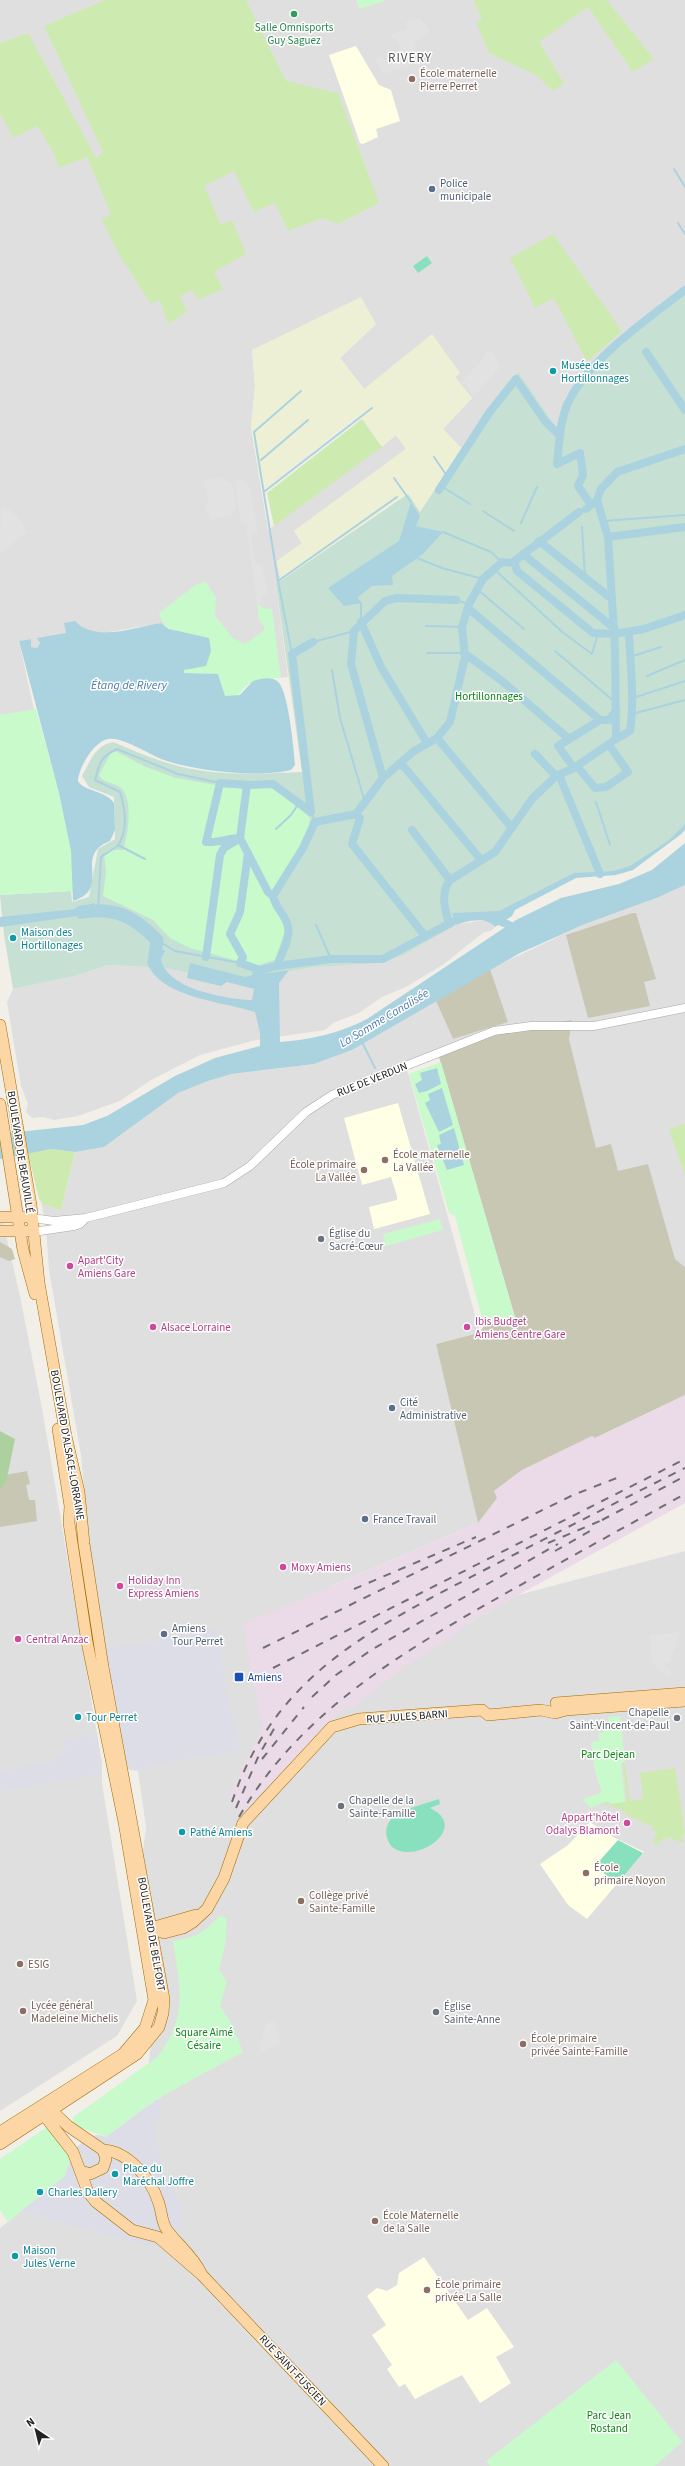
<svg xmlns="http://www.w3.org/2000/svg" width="685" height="2466" viewBox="0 0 685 2466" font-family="'Source Sans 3',sans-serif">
  <rect width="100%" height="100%" fill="#f2efe9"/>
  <path fill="#e0dfdf" d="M 0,0 L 685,0 L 685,287 L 587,372 L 562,403 L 556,427 L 518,373 L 496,397 L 461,448 L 443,429 L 472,398 L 455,377 L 460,373 L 364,389 L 340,358 L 376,324 L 252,350 L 255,386 L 251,428 L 268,530 L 396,435 L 406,449 L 294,531 L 302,543 L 277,561 L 281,581 L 276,585 L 288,677 L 271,678 L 161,623 L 109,632 L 90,632 L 83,629 L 39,641 L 40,643 L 37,648 L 31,647 L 31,639 L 19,641 L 34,710 L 0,715 Z
    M 685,885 L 685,1267 L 675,1259 L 618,1171 L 596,1149 L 588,1125 L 569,1039 L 572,1020 L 444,1055 L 407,1069 L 480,1333 L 436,1344 L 478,1523 L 331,1586 L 466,1624 L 518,1595 L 685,1551 L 685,2466 L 0,2466 L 0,2228 L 65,2176 L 77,2147 L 97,2135 L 106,2137 L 165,2094 L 148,2068 L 158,1986 L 142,1860 L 146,1827 L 138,1771 L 124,1769 L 89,1543 L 81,1455 L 49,1270 L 46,1227 L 41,1201 L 45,1205 L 61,1210 L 75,1152 L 104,1147 L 178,1093 L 208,1081 L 232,1074 L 314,1064 L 352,1050 L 436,1001 L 453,1039 L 507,1022 L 490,969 L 585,924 L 659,897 Z
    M 486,920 L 495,927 L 491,931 L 484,932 L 444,964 L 406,987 L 382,997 L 359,1013 L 333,1023 L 325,1030 L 256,1040 L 200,1055 L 151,1080 L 120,1101 L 78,1116 L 54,1120 L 43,1117 L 32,1118 L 26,1112 L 28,1104 L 21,1086 L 7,1002 L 13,989 L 74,976 L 108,965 L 166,968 L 270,991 L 281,973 L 314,967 L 460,924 Z
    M 0,1221 L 3,1222 L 20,1296 L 42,1408 L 102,1763 L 102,1783 L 137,2001 L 117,2036 L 0,2111 Z"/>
  <path fill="#ebdbe8" d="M 685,1395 L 685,1503 L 466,1624 L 454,1636 L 402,1668 L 354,1707 L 344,1708 L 241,1814 L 239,1813 L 229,1796 L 262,1728 L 243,1624 L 478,1523 L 497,1498 L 494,1491 L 522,1470 L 594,1435 L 596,1438 Z"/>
  <path fill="#ffffe5" d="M 356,46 L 379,85 L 391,90 L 400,121 L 376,129 L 378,137 L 363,144 L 360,143 L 329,55 Z
    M 398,1103 L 430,1214 L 374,1229 L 369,1207 L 397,1200 L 397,1196 L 391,1177 L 362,1185 L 344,1118 Z
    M 590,1822 L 605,1833 L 644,1852 L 587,1919 L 568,1905 L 540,1864 L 568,1845 Z
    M 424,2257 L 468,2320 L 487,2308 L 514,2347 L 496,2357 L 511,2383 L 480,2403 L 462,2375 L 415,2399 L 405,2384 L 399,2387 L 387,2369 L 392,2365 L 372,2335 L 386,2325 L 367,2296 L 377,2288 L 387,2291 L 397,2285 L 399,2273 Z"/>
  <path fill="#c7c7b4" d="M 632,913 L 636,913 L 656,979 L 644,982 L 650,1006 L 588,1018 L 566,935 Z
    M 490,969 L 508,1022 L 453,1039 L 436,1001 Z
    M 572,1020 L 569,1039 L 596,1148 L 611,1144 L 618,1171 L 648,1164 L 675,1259 L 685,1267 L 685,1395 L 595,1438 L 592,1436 L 522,1470 L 494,1491 L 497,1498 L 478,1523 L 436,1344 L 479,1333 L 484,1326 L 515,1317 L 439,1057 L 498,1034 Z
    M 0,1242 L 12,1249 L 15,1259 L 9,1261 L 0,1257 Z
    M 27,1471 L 30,1484 L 26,1485 L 29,1500 L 35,1500 L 37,1521 L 0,1527 L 0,1476 Z"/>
  <path fill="#eef0d5" d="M 361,297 L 376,324 L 340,358 L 364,389 L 432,334 L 460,373 L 455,377 L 472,398 L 443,429 L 461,448 L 420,512 L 408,494 L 281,581 L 277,561 L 302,543 L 294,531 L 406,449 L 396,435 L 382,447 L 359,415 L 262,492 L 251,428 L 255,386 L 252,350 Z"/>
  <path fill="#cdebb0" d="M 105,0 L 246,0 L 286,81 L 338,93 L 379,203 L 338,224 L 322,218 L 288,231 L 275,203 L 254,212 L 234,171 L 204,186 L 221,225 L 232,220 L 246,254 L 214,272 L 223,289 L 198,300 L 192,290 L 180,296 L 187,312 L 168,324 L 160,300 L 151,304 L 120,256 L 102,220 L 111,214 L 87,157 L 59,168 L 53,152 L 37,126 L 13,138 L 0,113 L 0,43 L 28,33 L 96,158 L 103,152 L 44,26 Z
    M 473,0 L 607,0 L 654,59 L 633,72 L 588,7 L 539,42 L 564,83 L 553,91 L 536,75 L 489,53 L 476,22 L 482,19 Z
    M 553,234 L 622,331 L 587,362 L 554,298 L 535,308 L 510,258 Z
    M 362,419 L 382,447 L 274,526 L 267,493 Z
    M 685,1124 L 685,1176 L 669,1129 Z
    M 51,1149 L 75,1152 L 61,1210 L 44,1205 L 39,1199 L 28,1153 Z
    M 623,1764 L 625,1764 L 630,1801 L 643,1799 L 640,1773 L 675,1768 L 685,1833 L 681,1838 L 684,1840 L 683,1843 L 668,1837 L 667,1840 L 662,1838 L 658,1845 L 653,1842 L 657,1833 L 652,1830 L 653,1827 L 625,1814 L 625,1812 L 620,1808 L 619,1810 L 609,1804 L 607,1807 L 603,1803 L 627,1801 Z"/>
  <path fill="#add19e" d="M 0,1431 L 15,1439 L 6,1483 L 0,1489 Z"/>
  <path fill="#c6e0d4" d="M 685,286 L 685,828 L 632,870 L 574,877 L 486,920 L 470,921 L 456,925 L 401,956 L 378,963 L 314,967 L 281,973 L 270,991 L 166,968 L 108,965 L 74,976 L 13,989 L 4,935 L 0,895 L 71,891 L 72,902 L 89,897 L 98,849 L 115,839 L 114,797 L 89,787 L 82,776 C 90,762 95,745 113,742 C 131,749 149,758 168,763 C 211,777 258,774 302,772 L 276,584 L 408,494 L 420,512 L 496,397 L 518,372 L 556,427 L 562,403 L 587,372 Z"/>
  <path fill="#c8facc" d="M 356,0 L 387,0 L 360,9 Z
    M 206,582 L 216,598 L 215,616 L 233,638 L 245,644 L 263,631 L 265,627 L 259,620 L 257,603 L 263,608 L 272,609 L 281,678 C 269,678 259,678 249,684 C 237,691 244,698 225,696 L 218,674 L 184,673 L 183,670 L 209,639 C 189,634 164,635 159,613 L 197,584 Z
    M 36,709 L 59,793 L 71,851 L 74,891 L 0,895 L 0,715 Z
    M 112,751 L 117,752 L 146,767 L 176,778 L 228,787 L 268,785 L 281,793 L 310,818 C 309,844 268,888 271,902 C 274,911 284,916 287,925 L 275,960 L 256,966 L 190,948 L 170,938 L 153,920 L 103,896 L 106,872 L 104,855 L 108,850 L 123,850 C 128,836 134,797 120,787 C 113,782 102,783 99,775 Z
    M 441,1062 L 515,1318 L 484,1326 L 455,1216 L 449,1213 L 409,1074 Z
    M 440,1219 L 443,1230 L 386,1246 L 383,1234 Z
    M 620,1716 L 625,1761 L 621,1763 L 625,1802 L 611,1804 L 607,1801 L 591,1808 L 582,1800 L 602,1792 L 595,1772 L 591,1742 L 599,1741 L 599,1733 L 604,1732 L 603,1723 L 609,1722 L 608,1717 Z
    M 219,1916 L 227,1918 L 225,1945 L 219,1970 L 227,1982 L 220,2006 L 231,2023 L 243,2052 L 157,2099 L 106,2137 L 76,2126 L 73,2122 L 73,2117 L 156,2058 C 189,2018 180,1988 173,1941 C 196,1937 203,1934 219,1916 Z
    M 47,2127 L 71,2157 L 65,2176 L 8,2222 L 0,2210 L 0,2159 Z
    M 616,2360 L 682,2442 L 655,2466 L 490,2466 L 486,2461 Z"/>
  <path fill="#88e0be" d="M 427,256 L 432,263 L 418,273 L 413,266 Z
    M 439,1799 L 440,1804 L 430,1808 C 471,1827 416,1866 392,1847 C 384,1837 384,1826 393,1817 L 392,1814 Z
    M 618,1840 L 643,1853 L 617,1884 L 595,1866 Z"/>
  <path fill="#e2e2e2" d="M 419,18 L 431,32 L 414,42 L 418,50 L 414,53 L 415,57 L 411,65 L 384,74 L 374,60 L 382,56 L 384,60 L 397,54 L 400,48 L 396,38 L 393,38 L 391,34 L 408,29 L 405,23 Z
    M 489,351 L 492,352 L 501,366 L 473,397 L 466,385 L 461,383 Z
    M 219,477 L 232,483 L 236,510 L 231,511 L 232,516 L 210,520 L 209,515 L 205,511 L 208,500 L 203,480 Z
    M 240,479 L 250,487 L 258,533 L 251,533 L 255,562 L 262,565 L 268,596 L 263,595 L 261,602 L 257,603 L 246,523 L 241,525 L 235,482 Z
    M 1,507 L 10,510 L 17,516 L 28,532 L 0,553 Z
    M 680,1632 L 670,1662 L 664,1662 L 667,1668 L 673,1672 L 670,1678 L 658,1670 L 652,1662 L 649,1635 Z
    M 274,2021 L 280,2043 L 261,2054 L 259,2048 L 266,2024 Z
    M 215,2297 L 259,2344 L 258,2345 L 214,2299 Z"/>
  <path fill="#dddde8" d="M 217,1629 L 228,1700 L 239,1738 L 240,1750 L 149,1765 L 149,1769 L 134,1768 L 127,1762 L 106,1649 L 131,1644 L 132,1647 L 146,1644 L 146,1642 Z
    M 85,1736 L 97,1737 L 102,1774 L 0,1792 L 0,1771 L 54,1761 L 64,1754 L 65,1739 Z
    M 157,2099 L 162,2112 L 154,2131 L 164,2172 L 181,2204 L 181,2223 L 176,2232 L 157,2249 L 21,2211 L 65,2176 L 71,2157 L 77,2147 L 87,2138 L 97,2135 L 106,2137 Z"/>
  <path fill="#aad3df" d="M 411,502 L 420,516 L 416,526 L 443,532 L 423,554 L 392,576 L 393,585 L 372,586 L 358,597 L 361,603 L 344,606 L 328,588 L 399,541 Z
    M 75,621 C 96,643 135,627 161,623 L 169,629 L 209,638 L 211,651 L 206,666 L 184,670 L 184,673 L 218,674 L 225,696 L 240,695 L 253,681 C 261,679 270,676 277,681 C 288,687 294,750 295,765 L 291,770 C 259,778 195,771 164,760 C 150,755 122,736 108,739 C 94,741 78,769 78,781 C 84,792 105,790 114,803 L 115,830 L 110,841 C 72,856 113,888 73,901 L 71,851 L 59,793 L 19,641 L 31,639 L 31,647 L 37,648 L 40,643 L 37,638 L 66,633 L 64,623 Z
    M 685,824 L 685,830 L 680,835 L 633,870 L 616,875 L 576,878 L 515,910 L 512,916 L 495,927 C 485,916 468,920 456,925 L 452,913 L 499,911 L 574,873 L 613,871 L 630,866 L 668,841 Z
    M 685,843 L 685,885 L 659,897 L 585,924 L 520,953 L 352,1050 L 314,1064 L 232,1074 L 208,1081 L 178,1093 L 104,1147 L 75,1152 L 51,1149 L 0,1159 L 0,1134 L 83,1125 L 107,1116 L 175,1076 L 215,1058 L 260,1046 L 260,1033 L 255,1012 C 224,1002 165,998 149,967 L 151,943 L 165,951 L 161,959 C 166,989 226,999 252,1000 L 254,989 L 227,982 L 221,986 L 187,978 L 190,963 L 245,977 L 253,975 L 252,972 L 270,973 L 289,970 L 279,983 L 280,1042 C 310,1040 340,1033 367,1019 L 516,920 L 561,898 L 619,884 L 652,870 Z
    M 94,903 L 101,916 L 79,919 L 77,916 L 0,927 L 0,917 L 76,909 Z
    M 437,1068 L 441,1084 L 427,1091 L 419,1093 L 415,1084 L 422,1080 L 420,1073 Z
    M 442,1088 L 453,1125 L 439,1132 L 425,1103 L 430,1100 L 428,1094 Z
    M 454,1128 L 464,1165 L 447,1170 L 437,1145 L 441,1144 L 439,1135 Z"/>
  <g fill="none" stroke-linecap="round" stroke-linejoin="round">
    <path stroke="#aad3df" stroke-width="2" d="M 674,169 L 685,187
      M 678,223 L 685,234
      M 434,457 L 447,476
      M 261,460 L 308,420
      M 394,478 L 411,502
      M 441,486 L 470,504
      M 265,491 L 372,408
      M 483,511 L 514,531
      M 579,512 L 586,509
      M 603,521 L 685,515
      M 521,523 L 537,487
      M 582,527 L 585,578
      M 443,532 L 491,552 L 502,562
      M 417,558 L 442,568 L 483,579
      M 494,569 L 561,631 L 592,654 L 598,633
      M 278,581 L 397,497
      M 477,589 L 524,629
      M 456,600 L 469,604
      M 361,603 L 361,622
      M 426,626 L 462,627
      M 313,642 L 354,631
      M 555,651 L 616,703
      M 427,653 L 464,653
      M 292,654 L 278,581 L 254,432 L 301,391
      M 630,657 L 661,647
      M 332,670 L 340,718 L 365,802
      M 647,676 L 685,660
      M 633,698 L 685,681
      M 632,714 L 685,700
      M 596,802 L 610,845
      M 311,812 L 315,822
      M 276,829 L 291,815 L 299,803
      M 118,845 L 145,859
      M 98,911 L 101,857 C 106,853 115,849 119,844 C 128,829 125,808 120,792 L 95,780 C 99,764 101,756 117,749 L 178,774 L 220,783
      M 316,925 L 331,959
      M 157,940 L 175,951 L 240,963
      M 362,1042 L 375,1068"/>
    <path stroke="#aad3df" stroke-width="8" d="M 646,352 L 685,410
      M 439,490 L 489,413 L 516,379 L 545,421 L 560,436
      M 597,500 L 601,489 L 617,472 L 685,449
      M 591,505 L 578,486 L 583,475 L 580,453 L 557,464 C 559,444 560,419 569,401 C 589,359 649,318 685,290
      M 608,537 L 685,527
      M 539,541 L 612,599
      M 523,554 L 614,628
      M 512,563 L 515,564 L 517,571 L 593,633 L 614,634 L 644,629 L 685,615
      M 468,608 L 600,720
      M 361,622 L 381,667 L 427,743
      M 464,653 L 502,681 L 568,738
      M 437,738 L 512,828
      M 616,739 L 630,731 C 635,698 630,665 629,632
      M 535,754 L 556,776
      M 401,763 L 481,860
      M 577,766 L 595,788 L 606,787 L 628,772 L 609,745
      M 574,768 L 558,746 L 600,720 L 609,720 L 616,711
      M 559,775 L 600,874
      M 383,778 L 414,751 L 437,738 L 450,722 L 465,657 L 462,627 L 469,604 L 483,579 L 502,562 L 512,563 L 579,512
      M 247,785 L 220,783 L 206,842 C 219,843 228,838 240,838 L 268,892 L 273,896
      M 356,814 L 360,818 L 352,844 L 425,936
      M 412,830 L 450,880
      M 248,853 L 240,912 L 230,934 L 243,957 L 240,963 L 260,970 L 277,966 C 280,956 291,938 288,927 C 286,915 275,908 273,896 L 303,848 L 315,822 L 356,814 L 383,778 L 351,664 L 354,631 L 385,601 L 397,598 L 456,600
      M 492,918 L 509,925 L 515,933
      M 449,924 C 445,909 440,893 450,880 L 495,852 L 532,799 L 556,776 L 574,768 L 616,739 L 615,648 L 608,537 L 597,500 L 586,509
      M 206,957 L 220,855 L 224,848 L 240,838 L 247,785 L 273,784 L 311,812 L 292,654 L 313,642
      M 277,966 L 331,959 L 383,959 L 452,922"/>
    <path stroke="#aad3df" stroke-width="13" d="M 81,912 C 116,907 133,916 157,940 L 154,963"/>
    <defs>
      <path id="minor" d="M 32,1218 L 54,1221 L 86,1218 L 224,1183 L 250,1166 L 306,1112 L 332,1095 L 494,1031 L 531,1026 L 594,1026 L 685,1008
        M 33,1232 L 74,1226 L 80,1224 L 86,1218"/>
      <path id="major" d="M 0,1025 L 31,1205 L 39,1283 L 66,1436 L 79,1492 L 84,1544 L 103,1667 L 164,1999 L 163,2013 L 159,2027 L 137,2054 L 0,2144
        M 0,1104 L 23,1250 L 35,1294
        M 0,1217 L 25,1217
        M 0,1231 L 26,1231
        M 556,1703 L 685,1693
        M 482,1710 L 488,1715 L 541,1710 L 555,1713 L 566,1710 L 685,1701
        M 151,1928 L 196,1915
        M 152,1928 L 164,1933 L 183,1928 L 193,1922 L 207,1909 L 224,1878 L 243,1823 L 332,1727 L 359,1719 L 482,1710
        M 48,2107 L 68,2126 L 103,2150 L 106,2159 L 103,2168 L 90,2174 L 81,2171
        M 40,2110 L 73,2152 L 88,2192 L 96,2202 L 132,2230 L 158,2237 L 202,2275 L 383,2466
        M 0,2132 L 123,2054 L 145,2028 L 154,2000 L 124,1822 L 87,1642 L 69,1523 L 70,1506 L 58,1429
        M 103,2150 C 128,2151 151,2179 158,2201 C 162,2210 161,2222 167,2230 C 178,2245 193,2256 201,2273"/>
    </defs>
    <use href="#minor" stroke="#a9a9a9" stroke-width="9"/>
    <use href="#major" stroke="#a06b00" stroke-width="12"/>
    <use href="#minor" stroke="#fff" stroke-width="8"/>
    <use href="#major" stroke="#fcd6a4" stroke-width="11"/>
    <path stroke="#707070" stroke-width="2" stroke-dasharray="8 8" stroke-linecap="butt" d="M 602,1520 L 685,1476
      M 548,1543 L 607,1518
      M 555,1551 L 590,1531
      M 354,1589 L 476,1537
      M 263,1648 L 573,1495 L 622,1476
      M 273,1668 L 685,1459
      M 312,1697 L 336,1675 L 371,1650 L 558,1544
      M 262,1759 L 304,1707
      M 232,1802 C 276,1670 380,1625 494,1565 C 558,1532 621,1500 685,1468
      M 236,1808 L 259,1755 L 275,1727
      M 239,1817 C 300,1711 404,1651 508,1592 C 567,1559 626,1526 685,1494"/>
  </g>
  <circle fill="#2e9e5b" stroke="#fff" stroke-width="1.5" cx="294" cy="14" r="4"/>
  <g fill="#8d6e63" stroke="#fff" stroke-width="1.5">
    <circle cx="412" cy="79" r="4"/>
    <circle cx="385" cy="1160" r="4"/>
    <circle cx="364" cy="1170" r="4"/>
    <circle cx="586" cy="1873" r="4"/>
    <circle cx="301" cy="1901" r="4"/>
    <circle cx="20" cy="1964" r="4"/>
    <circle cx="23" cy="2011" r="4"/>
    <circle cx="523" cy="2044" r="4"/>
    <circle cx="375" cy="2221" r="4"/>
    <circle cx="427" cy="2290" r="4"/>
  </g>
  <g fill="#5c6f8a" stroke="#fff" stroke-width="1.5">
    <circle cx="432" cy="189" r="4"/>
    <circle cx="392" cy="1408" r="4"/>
    <circle cx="365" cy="1519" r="4"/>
    <circle cx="164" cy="1634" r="4"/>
  </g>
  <g fill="#0f9aa8" stroke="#fff" stroke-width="1.5">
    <circle cx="553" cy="371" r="4"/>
    <circle cx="13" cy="938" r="4"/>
    <circle cx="78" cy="1717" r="4"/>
    <circle cx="182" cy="1832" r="4"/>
    <circle cx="115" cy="2174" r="4"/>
    <circle cx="40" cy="2192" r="4"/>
    <circle cx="15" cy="2256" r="4"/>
  </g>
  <g fill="#6b7280" stroke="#fff" stroke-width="1.5">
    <circle cx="321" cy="1239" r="4"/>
    <circle cx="677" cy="1718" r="4"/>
    <circle cx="341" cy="1806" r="4"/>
    <circle cx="436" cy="2012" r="4"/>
  </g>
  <g fill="#d1479c" stroke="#fff" stroke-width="1.5">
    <circle cx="70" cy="1266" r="4"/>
    <circle cx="153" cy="1327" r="4"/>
    <circle cx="467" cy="1327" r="4"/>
    <circle cx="283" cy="1567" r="4"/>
    <circle cx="120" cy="1586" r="4"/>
    <circle cx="18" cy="1639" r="4"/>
    <circle cx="627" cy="1823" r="4"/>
  </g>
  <rect fill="#1a4fb4" stroke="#fff" stroke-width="1.5" x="234" y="1672" width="10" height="10" rx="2"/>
  <g text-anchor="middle" stroke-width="3" stroke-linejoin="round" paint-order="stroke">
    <g font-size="11" fill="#27864d" stroke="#fff">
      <text x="294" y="31">Salle Omnisports<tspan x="294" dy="13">Guy Saguez</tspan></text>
    </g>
    <g font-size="11" fill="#785e54" stroke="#fff" text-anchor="start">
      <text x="420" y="77">École maternelle<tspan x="420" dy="13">Pierre Perret</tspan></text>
      <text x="393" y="1158">École maternelle<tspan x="393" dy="13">La Vallée</tspan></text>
      <text x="356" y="1168" text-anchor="end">École primaire<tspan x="356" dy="13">La Vallée</tspan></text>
      <text x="594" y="1871">École<tspan x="594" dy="13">primaire Noyon</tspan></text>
      <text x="309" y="1899">Collège privé<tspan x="309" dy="13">Sainte-Famille</tspan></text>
      <text x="28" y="1968">ESIG</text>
      <text x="31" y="2009">Lycée général<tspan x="31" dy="13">Madeleine Michelis</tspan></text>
      <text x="531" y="2042">École primaire<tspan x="531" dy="13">privée Sainte-Famille</tspan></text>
      <text x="383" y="2219">École Maternelle<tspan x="383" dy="13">de la Salle</tspan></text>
      <text x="435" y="2288">École primaire<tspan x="435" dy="13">privée La Salle</tspan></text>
    </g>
    <g font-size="11" fill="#4e5e75" stroke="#fff" text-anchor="start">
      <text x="440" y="187">Police<tspan x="440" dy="13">municipale</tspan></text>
      <text x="400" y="1406">Cité<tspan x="400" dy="13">Administrative</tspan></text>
      <text x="373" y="1523">France Travail</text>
      <text x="172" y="1632">Amiens<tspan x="172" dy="13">Tour Perret</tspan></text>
    </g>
    <g font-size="11" fill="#0d838f" stroke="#fff" text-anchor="start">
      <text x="561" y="369">Musée des<tspan x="561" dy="13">Hortillonnages</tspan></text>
      <text x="21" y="936">Maison des<tspan x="21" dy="13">Hortillonages</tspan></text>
      <text x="86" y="1721">Tour Perret</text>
      <text x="190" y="1836">Pathé Amiens</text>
      <text x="123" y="2172">Place du<tspan x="123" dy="13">Maréchal Joffre</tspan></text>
      <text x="48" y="2196">Charles Dallery</text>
      <text x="23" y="2254">Maison<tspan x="23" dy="13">Jules Verne</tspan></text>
    </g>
    <g font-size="11" fill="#0c8416" stroke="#fff">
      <text x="489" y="700">Hortillonnages</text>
      <text x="608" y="1758">Parc Dejean</text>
      <text x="204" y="2036">Square Aimé<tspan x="204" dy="13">Césaire</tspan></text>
      <text x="609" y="2419">Parc Jean<tspan x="609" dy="13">Rostand</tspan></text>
    </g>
    <g font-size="11" fill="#222" stroke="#fff">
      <text transform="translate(372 1079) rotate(-22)" y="4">RUE DE VERDUN</text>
      <text transform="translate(21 1152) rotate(81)" y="4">BOULEVARD DE BEAUVILLÉ</text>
      <text transform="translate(68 1445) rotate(80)" y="4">BOULEVARD D'ALSACE-LORRAINE</text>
      <text transform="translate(407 1716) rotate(-4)" y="4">RUE JULES BARNI</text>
      <text transform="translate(152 1934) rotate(80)" y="4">BOULEVARD DE BELFORT</text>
      <text transform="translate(293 2370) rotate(47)" y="4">RUE SAINT-FUSCIEN</text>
    </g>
    <g font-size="11" fill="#5b616d" stroke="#fff" text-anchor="start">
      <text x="329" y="1237">Église du<tspan x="329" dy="13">Sacré-Cœur</tspan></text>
      <text x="669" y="1716" text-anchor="end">Chapelle<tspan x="669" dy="13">Saint-Vincent-de-Paul</tspan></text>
      <text x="349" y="1804">Chapelle de la<tspan x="349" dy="13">Sainte-Famille</tspan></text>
      <text x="444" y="2010">Église<tspan x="444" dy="13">Sainte-Anne</tspan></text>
    </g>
    <g font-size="11" fill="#b23c85" stroke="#fff" text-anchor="start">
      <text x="78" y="1264">Apart'City<tspan x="78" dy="13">Amiens Gare</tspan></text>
      <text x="475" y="1325">Ibis Budget<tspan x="475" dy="13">Amiens Centre Gare</tspan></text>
      <text x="161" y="1331">Alsace Lorraine</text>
      <text x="291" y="1571">Moxy Amiens</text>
      <text x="128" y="1584">Holiday Inn<tspan x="128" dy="13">Express Amiens</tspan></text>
      <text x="26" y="1643">Central Anzac</text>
      <text x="619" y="1821" text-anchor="end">Appart'hôtel<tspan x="619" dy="13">Odalys Blamont</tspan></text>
    </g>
    <g font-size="11" fill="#164399" stroke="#fff" text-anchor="start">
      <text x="248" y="1681">Amiens</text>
    </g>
    <g font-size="12" font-style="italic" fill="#4a7aab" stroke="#fff">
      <text x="129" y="689">Étang de Rivery</text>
      <text transform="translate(384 1018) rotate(-31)" y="4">La Somme Canalisée</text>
    </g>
    <g font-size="13" letter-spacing="1" fill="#555" stroke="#fff">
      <text x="410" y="62">RIVERY</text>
    </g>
  </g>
  <g transform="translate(36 2430) rotate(325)" stroke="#ffffff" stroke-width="3" paint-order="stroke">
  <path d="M0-3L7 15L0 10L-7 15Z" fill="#222222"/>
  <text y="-6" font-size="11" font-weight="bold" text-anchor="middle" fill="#222222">N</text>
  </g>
</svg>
